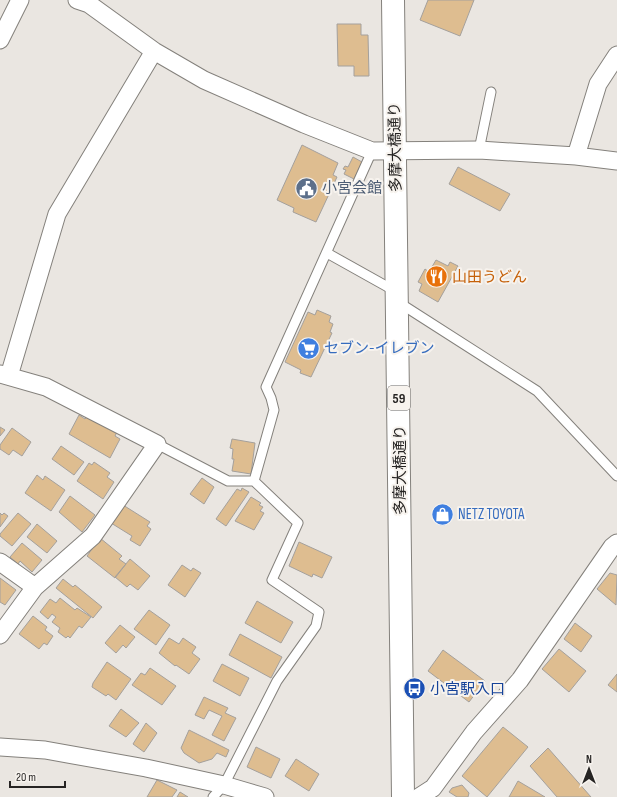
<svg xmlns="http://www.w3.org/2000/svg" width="617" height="797" viewBox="0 0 617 797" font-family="'Sofia Sans Condensed','Noto Sans JP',sans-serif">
  <rect width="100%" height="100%" fill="#eae6e1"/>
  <path fill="#debd90" stroke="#a4a09c" d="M 428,0 L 474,0 L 460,36 L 420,20 Z
    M 337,24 L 361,24 L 361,35 L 368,35 L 369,76 L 354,76 L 354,66 L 338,66 Z
    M 302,145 L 338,163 L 333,175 L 337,177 L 316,222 L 293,212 L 294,208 L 277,200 Z
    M 353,157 L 362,162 L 354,179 L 344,174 L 346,170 L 343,169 L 345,166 L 348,167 Z
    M 458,167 L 510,194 L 500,211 L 449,184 Z
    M 436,260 L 448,266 L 450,262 L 458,266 L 438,302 L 419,291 L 422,284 L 418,282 L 425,269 L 429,272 Z
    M 317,310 L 331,316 L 329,322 L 333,324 L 330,332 L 332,333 L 311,377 L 300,373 L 301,370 L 285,362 L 308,312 L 315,315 Z
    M 79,415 L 85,419 L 88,415 L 117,432 L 115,436 L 120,439 L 110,458 L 69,434 Z
    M 0,427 L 5,430 L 0,436 Z
    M 12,428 L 31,442 L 22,456 L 13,450 L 9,455 L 0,449 L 0,445 Z
    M 232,439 L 255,443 L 251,474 L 232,471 L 234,459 L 232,459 L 233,449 L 230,448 Z
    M 61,446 L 84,462 L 74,475 L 52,459 Z
    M 94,462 L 110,473 L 107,477 L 114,482 L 103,499 L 77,481 L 89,463 L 92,465 Z
    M 37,475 L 43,480 L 45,476 L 65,490 L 51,511 L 25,493 Z
    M 202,478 L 214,487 L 204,504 L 190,494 Z
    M 242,488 L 249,492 L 226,526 L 216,519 L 237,489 L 241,491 Z
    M 70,496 L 95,515 L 82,532 L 59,512 Z
    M 251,497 L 261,503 L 259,505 L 263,507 L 260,511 L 264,513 L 254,530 L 235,521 Z
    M 123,505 L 150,522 L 147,526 L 151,529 L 140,546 L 130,540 L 132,536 L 111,523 Z
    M 0,513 L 2,515 L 4,513 L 8,516 L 0,527 Z
    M 18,513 L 31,524 L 12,546 L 0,536 L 0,534 Z
    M 37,524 L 57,541 L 47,553 L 27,537 Z
    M 100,538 L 122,556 L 119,559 L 126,564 L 115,578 L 87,556 Z
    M 299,542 L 332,557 L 322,578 L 313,574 L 312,577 L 289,566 Z
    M 22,543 L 42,560 L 32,572 L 20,561 L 18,564 L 10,557 Z
    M 130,559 L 150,576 L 138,590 L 130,584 L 127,587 L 115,577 Z
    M 182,565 L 191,571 L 193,568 L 201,573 L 185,597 L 168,585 Z
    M 610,573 L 617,575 L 616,605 L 597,589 Z
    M 0,578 L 16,590 L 5,605 L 0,602 Z
    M 63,579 L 73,587 L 75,585 L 102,607 L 93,618 L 56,588 Z
    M 60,598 L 75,610 L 77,608 L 91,617 L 82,628 L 79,626 L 70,638 L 68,636 L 66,638 L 58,632 L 60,628 L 52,622 L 56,617 L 52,614 L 48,619 L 40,612 L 50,599 L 56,603 Z
    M 257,601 L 293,622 L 281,643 L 245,623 Z
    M 149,610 L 170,625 L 156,645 L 134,629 Z
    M 33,616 L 47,627 L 45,630 L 53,636 L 47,645 L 44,643 L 39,649 L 19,634 Z
    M 575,623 L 592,636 L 581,652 L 564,639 Z
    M 120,625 L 135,637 L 126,648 L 123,645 L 116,653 L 105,643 Z
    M 240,634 L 282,657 L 271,678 L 229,655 Z
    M 169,638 L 179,644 L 183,638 L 196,647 L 192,653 L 200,659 L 189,674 L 176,665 L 175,666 L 159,653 Z
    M 559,649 L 586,671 L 569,692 L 542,669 Z
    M 443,650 L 485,681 L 469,702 L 428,671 Z
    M 107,662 L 131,679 L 116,700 L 108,694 L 106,696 L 92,687 L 93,683 Z
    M 222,664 L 249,678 L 240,696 L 213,681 Z
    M 150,668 L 176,686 L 162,705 L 132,685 L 141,673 L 145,675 Z
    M 617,674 L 617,692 L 608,685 Z
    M 204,697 L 228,708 L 225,713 L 236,718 L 224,741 L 212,735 L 222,716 L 209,710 L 204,719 L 195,715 Z
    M 121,709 L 139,723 L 126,737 L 109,726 Z
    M 146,723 L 157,733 L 144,752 L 133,744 Z
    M 503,727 L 528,747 L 487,797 L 462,776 Z
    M 189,730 L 229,750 L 226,757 L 217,753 L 212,759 L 199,763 L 184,753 L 181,748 Z
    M 256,747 L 280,759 L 271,778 L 247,767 Z
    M 548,748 L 591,797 L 557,797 L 530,766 Z
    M 296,759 L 319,774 L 309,791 L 285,776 Z
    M 157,780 L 177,790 L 172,797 L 147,797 Z
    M 518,781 L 545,797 L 509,797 Z
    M 462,785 L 469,793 L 468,797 L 457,797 L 449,792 L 452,788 Z
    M 180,792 L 188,797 L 177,797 Z"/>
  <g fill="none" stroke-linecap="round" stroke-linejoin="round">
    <defs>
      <path id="lane" d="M 479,150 L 491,92
        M 327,253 L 395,291
        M 398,302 L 537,391 L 617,476
        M 157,444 L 228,481 L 254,481 L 298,523 L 272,580 L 319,612 L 316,626 L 277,681 L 224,785 L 213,797
        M 254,481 L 274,410 L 271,398 L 266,387 L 372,151"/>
      <path id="street" d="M 77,0 L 89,4 L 154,51 L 204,80 L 304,124 L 372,151 L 479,150 L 576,156 L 617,161
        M 0,40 L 20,0
        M 576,156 L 598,84 L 617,55
        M 0,374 L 46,387 L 157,444 L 93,536 L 35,587 L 0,635
        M 9,376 L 57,214 L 154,51
        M 0,562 L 35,587
        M 0,747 L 45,750 L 146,768 L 224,785 L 265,797
        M 419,797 L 433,788 L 474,732 L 520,680 L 612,547 L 617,543"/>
      <path id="primary" d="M 393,0 L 403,797"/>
    </defs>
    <use href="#lane" stroke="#84817c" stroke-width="11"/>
    <use href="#street" stroke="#84817c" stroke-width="19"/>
    <use href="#primary" stroke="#84817c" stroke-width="24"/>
    <use href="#lane" stroke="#fff" stroke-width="9"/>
    <use href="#street" stroke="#fff" stroke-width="17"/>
    <use href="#primary" stroke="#fff" stroke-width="22"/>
  </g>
  <defs>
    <symbol id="civic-disc" viewBox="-11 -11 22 22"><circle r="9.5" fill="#5c6f8a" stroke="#f7f3ee"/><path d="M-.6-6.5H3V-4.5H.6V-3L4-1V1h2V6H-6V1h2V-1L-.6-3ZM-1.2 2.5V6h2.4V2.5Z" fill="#fff"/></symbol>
    <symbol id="restaurant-disc" viewBox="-11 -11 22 22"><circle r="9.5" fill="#e8710a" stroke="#f7f3ee"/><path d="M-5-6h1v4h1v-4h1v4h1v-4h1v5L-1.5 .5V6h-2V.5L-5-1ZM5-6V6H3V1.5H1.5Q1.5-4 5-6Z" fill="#fff"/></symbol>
    <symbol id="supermarket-disc" viewBox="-11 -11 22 22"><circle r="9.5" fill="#3f7fe0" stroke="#f7f3ee"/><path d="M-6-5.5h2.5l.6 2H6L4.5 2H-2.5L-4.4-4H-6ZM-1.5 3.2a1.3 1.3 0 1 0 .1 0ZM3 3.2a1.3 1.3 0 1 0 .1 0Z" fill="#fff"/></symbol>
    <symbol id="shop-disc" viewBox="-11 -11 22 22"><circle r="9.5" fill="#3f7fe0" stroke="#f7f3ee"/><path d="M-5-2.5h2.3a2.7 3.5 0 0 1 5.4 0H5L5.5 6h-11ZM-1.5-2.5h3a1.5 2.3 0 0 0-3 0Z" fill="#fff"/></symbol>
    <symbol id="bus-disc" viewBox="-11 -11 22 22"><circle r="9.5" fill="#1a4fb4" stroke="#f7f3ee"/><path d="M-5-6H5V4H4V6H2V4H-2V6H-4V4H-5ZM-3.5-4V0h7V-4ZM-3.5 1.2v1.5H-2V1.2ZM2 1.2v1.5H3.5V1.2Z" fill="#fff"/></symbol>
  </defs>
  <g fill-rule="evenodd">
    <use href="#civic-disc" x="294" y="176" width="25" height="25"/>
    <use href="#restaurant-disc" x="424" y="264" width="25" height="25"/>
    <use href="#supermarket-disc" x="296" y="336" width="25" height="25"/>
    <use href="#shop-disc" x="430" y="502" width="25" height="25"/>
    <use href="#bus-disc" x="402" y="676" width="25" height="25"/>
  </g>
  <g text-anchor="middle" stroke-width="4" stroke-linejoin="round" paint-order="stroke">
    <rect fill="#f7f3ee" stroke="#656260" stroke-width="1" x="388" y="386" width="22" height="24" rx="3"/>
    <g font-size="14" font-weight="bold" fill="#262423">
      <text x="399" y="403">59</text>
    </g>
    <g font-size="15" fill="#262423" stroke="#f7f3ee">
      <text transform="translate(395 147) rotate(-91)" y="5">多摩大橋通り</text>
      <text transform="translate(400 470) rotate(-90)" y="5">多摩大橋通り</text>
    </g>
    <g font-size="15" fill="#4e5e75" stroke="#f7f3ee" text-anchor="start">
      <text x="322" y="193">小宮会館</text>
    </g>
    <g font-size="15" fill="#c56008" stroke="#f7f3ee" text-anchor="start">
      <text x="452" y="282">山田うどん</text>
    </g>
    <g font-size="15" fill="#366cbe" stroke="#f7f3ee" text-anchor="start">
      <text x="324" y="353">セブン-イレブン</text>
      <text x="458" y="519">NETZ TOYOTA</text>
    </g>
    <g font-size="15" fill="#164399" stroke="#f7f3ee" text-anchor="start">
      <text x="430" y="694">小宮駅入口</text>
    </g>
  </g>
  <g transform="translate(589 769)" stroke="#f7f3ee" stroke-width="3" paint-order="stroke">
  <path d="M0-3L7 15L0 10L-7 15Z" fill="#262423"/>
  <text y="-6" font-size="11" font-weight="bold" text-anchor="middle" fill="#262423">N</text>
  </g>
  <path d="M10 781v6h55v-6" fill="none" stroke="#262423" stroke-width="2"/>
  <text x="16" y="781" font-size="12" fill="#262423" stroke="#f7f3ee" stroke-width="3" paint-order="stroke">20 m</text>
</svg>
